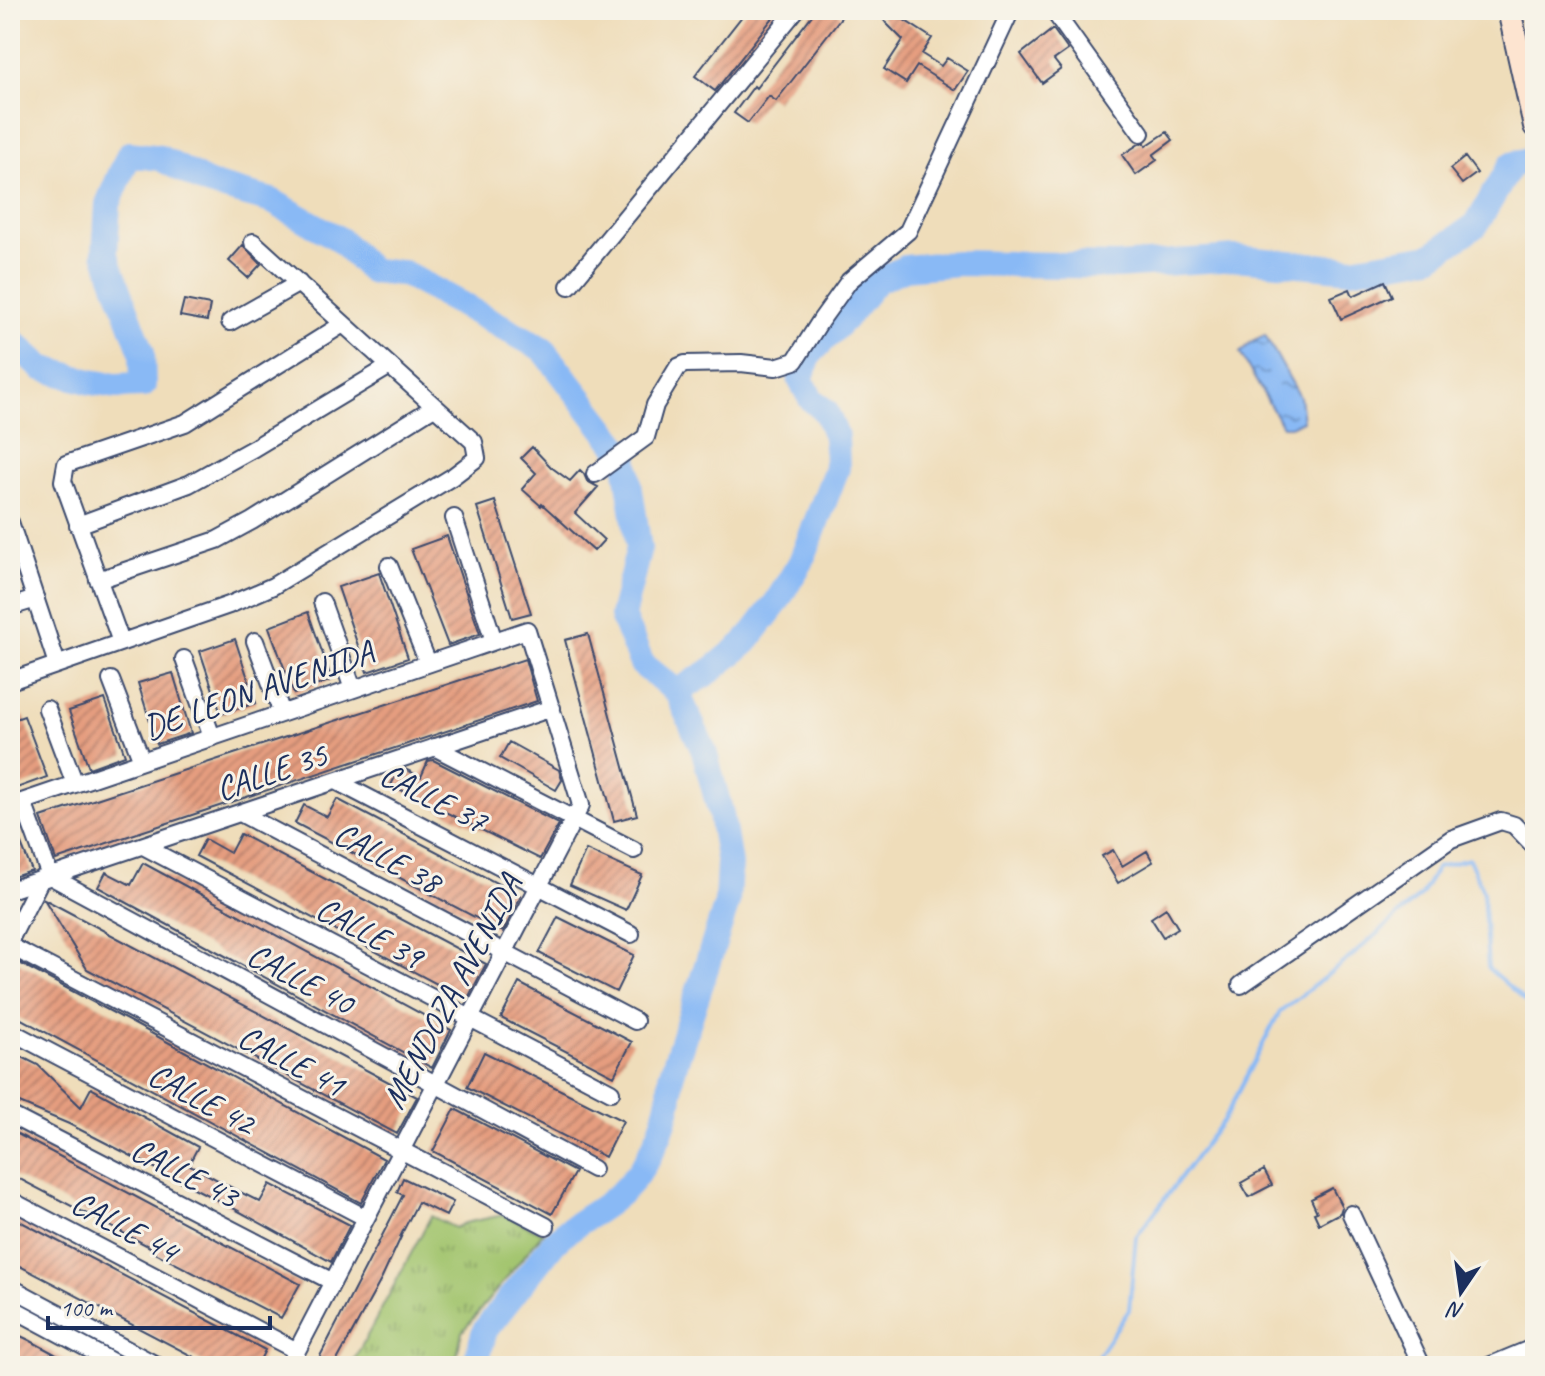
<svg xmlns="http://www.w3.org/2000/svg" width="1545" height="1376" viewBox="0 0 1545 1376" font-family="Caveat,sans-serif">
  <defs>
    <pattern id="park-tufts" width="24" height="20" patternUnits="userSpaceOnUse" patternTransform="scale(2)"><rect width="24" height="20" fill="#a3c56e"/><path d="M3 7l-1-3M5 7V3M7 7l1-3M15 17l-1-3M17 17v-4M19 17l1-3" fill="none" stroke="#84a05e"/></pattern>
    <pattern id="water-ripples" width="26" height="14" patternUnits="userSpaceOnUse" patternTransform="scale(2)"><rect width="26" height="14" fill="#89b9f5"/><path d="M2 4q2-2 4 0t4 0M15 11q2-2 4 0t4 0" fill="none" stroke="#6f97ca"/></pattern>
    <pattern id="building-hatch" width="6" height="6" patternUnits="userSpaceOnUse" patternTransform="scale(2)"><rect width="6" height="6" fill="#e59d7f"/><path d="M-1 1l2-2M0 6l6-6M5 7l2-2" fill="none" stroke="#b9806b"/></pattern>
  </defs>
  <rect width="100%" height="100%" fill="#f7f3e8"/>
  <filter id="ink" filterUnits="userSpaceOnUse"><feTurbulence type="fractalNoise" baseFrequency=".0125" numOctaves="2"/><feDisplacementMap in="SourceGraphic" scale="16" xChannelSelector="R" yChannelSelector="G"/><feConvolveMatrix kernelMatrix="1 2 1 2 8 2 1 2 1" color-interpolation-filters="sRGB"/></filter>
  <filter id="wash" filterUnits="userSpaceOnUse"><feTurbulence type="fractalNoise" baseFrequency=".006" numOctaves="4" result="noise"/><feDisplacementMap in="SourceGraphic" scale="32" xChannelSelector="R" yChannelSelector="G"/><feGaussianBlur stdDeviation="1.8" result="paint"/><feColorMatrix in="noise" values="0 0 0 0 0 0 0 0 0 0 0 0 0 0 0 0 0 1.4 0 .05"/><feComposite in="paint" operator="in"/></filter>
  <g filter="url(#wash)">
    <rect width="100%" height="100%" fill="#efddba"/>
    <path fill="url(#park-tufts)" stroke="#5f7a66" stroke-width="2" d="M 503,1215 L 543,1233 L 462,1332 L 455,1366 L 351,1366 L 431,1216 L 455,1228 L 465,1223 Z"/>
    <path fill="url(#water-ripples)" stroke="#5274aa" stroke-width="2" d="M 1265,335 L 1300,397 L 1303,421 L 1290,426 L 1282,426 L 1240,353 L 1252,341 Z"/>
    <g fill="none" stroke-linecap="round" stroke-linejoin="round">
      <path stroke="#89b9f5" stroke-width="4" d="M 1091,1366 L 1129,1310 L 1136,1237 L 1224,1119 L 1279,1013 L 1353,955 L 1421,895 L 1437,867 L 1469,859 L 1483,891 L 1488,968 L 1535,1009"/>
      <path stroke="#89b9f5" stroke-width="26" d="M 10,339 L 42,368 L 91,382 L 116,386 L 143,385 L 142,352 L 105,253 L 108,204 L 129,154 L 160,158 L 209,184 L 272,201 L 339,239 L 371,271 L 403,273 L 543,349 L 625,456 L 639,548 L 622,616 L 642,664 L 677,692 L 704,751 L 721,814 L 729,864 L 727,903 L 671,1076 C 670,1086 671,1097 668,1107 C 660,1142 640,1179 611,1201 C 593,1215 572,1225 555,1241 L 485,1330 L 475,1366
        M 677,692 L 712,670 L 746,642 L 776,603 L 801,562 L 837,468 L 836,436 L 826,412 L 811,399 L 800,379 L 810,354 L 850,313 L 876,281 L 905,268 L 958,263 L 1117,266 L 1236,258 L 1351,269 L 1431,256 L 1476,225 L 1511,165 L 1535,158"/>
    </g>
    <g id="blocks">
      <path fill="url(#building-hatch)" d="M 747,10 L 779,10 L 715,91 L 695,76 Z
        M 816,10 L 834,10 L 842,16 L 776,101 L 769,96 L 748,123 L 734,113 L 754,86 L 756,88 Z
        M 877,10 L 908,10 L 898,16 L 932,38 L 922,54 L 941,66 L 947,58 L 968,71 L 955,90 L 917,66 L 906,83 L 884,69 L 903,40 L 886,23 Z
        M 1053,29 L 1068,50 L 1054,60 L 1061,69 L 1042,83 L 1021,54 Z
        M 1167,132 L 1173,140 L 1153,155 L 1157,160 L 1136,175 L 1122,155 L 1139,144 L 1145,143 L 1146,146 Z
        M 1465,157 L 1477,173 L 1462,184 L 1450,169 Z
        M 243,245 L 261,264 L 248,278 L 229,261 Z
        M 1385,281 L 1392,296 L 1341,319 L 1331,297 L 1350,289 L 1353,296 Z
        M 184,300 L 210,305 L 207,321 L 180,316 Z
        M 532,447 L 551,467 L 570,481 L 580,470 L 584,474 L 587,481 L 598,487 L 575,513 L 604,540 L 594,551 L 542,504 L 541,506 L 522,489 L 536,473 L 521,458 Z
        M 495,501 L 531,613 L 512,618 L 477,507 Z
        M 447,536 L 480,634 L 448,645 L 411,549 Z
        M 379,573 L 408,658 L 367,672 L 338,587 Z
        M 308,612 L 332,680 L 294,694 L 269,627 Z
        M 588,634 L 637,815 L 614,821 L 565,640 Z
        M 235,639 L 256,703 L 221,714 L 200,651 Z
        M 525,659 L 537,701 L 56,860 L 41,817 Z
        M 173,673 L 191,733 L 157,744 L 138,683 Z
        M 105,699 L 125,755 L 89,768 L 69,711 Z
        M 24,716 L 47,777 L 14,789 L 10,778 L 10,721 Z
        M 509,742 L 559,770 L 562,780 L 556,790 L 500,758 Z
        M 433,760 L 559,824 L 540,859 L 391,785 L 398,771 L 405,769 L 421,777 L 428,761 Z
        M 337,799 L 521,896 L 503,932 L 295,823 L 304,805 L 327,817 Z
        M 10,817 L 32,871 L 10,878 Z
        M 240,834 L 486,964 L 467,1000 L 196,856 L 205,839 L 230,853 Z
        M 586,850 L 642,875 L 626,910 L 570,885 Z
        M 1113,850 L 1122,866 L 1147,851 L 1153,862 L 1118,883 L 1102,856 Z
        M 143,863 L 451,1030 L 432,1068 L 98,887 L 106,872 L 131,885 Z
        M 44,899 L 417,1097 L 397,1134 L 87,969 Z
        M 1166,908 L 1178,928 L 1163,937 L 1151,918 Z
        M 558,917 L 634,955 L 616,992 L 539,953 Z
        M 10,958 L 138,1026 L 384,1159 L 361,1203 L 10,1013 Z
        M 519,983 L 632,1042 L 614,1076 L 501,1018 Z
        M 10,1051 L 38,1065 L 81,1107 L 91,1088 L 198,1147 L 190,1162 L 191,1162 L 190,1165 L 234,1189 L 260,1202 L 270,1184 L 350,1225 L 331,1262 L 233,1208 L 69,1124 L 10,1099 Z
        M 484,1052 L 623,1121 L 605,1157 L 467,1087 Z
        M 455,1109 L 575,1172 L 552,1214 L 433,1151 Z
        M 10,1130 L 300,1284 L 281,1318 L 157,1254 L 151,1250 L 152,1248 L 10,1174 Z
        M 1264,1170 L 1272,1185 L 1249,1197 L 1241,1183 Z
        M 403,1178 L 453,1202 L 446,1216 L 418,1202 L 400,1237 L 401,1237 L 382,1278 L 334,1366 L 315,1366 L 403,1195 L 397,1192 Z
        M 1332,1188 L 1342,1207 L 1340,1213 L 1319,1224 L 1314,1213 L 1317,1212 L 1311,1199 Z
        M 10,1216 L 265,1350 L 257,1366 L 250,1362 L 248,1366 L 211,1366 L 10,1261 Z
        M 10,1331 L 29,1340 L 77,1366 L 10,1366 Z"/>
    </g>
  </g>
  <g filter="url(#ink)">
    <use href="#blocks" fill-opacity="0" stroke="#3b496c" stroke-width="2"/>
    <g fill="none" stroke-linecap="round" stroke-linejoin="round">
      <defs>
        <path id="street" d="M 1053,10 L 1141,133
          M 569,286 L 796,10
          M 230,322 L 299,283
          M 595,474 L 646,437 L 655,405 L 678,367 L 685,364 L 741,363 L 776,367 L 795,361 L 821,320 L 849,281 L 908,231 L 1011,10
          M 454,518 L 494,641
          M 10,522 L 57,664
          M 78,525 L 189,484 L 254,448 L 390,366
          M 389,566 L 428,663
          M 98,580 L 217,540 L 252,521 L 434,407
          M 322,602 L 353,689
          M 10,607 L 36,599
          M 255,641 L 282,713
          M 121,642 L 63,481 L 66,464 L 185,423 L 343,324
          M 184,659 L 212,737
          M 111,680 L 142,761
          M 10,681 L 229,605 L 273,586 L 452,477 L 477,458 L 474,442 L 253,242
          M 47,709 L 75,784
          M 434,747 L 634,850
          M 336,781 L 631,934
          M 23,802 L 50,876 L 593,1169
          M 10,806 L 527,630 L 581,805 L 289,1366
          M 240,813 L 635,1021
          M 143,846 L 611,1092
          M 10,890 L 552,708
          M 10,940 L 41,879
          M 10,946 L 546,1226
          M 1241,985 L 1451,839 L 1501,821 L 1514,825 L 1535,847
          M 10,1031 L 366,1218
          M 10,1115 L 333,1282
          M 10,1200 L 297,1351
          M 1351,1214 L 1422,1366
          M 10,1287 L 158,1366
          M 10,1307 L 120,1366
          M 1489,1366 L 1535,1347"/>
        <path id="secondary" d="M 1509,10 L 1535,126"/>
      </defs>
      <use href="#street" stroke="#3b496c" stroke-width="20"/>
      <use href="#secondary" stroke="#3b496c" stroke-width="26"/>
      <use href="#street" stroke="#fff" stroke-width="16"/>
      <use href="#secondary" stroke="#fde4d0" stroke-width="22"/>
    </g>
  </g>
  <g text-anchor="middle" stroke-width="6" stroke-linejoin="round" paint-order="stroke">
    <g font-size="34" fill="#1b2f5e" stroke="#f7f3e8">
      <text transform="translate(258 689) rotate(-19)" y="12">DE LEON AVENIDA</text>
      <text transform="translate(271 771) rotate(-19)" y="12">CALLE 35</text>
      <text transform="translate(434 797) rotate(27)" y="12">CALLE 37</text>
      <text transform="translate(388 857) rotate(28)" y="12">CALLE 38</text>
      <text transform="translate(370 932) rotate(28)" y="12">CALLE 39</text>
      <text transform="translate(301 978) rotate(28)" y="12">CALLE 40</text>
      <text transform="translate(451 991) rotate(-62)" y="12">MENDOZA AVENIDA</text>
      <text transform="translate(292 1060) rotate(28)" y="12">CALLE 41</text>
      <text transform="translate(202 1098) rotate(28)" y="12">CALLE 42</text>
      <text transform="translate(185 1172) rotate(27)" y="12">CALLE 43</text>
      <text transform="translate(125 1226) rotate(28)" y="12">CALLE 44</text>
    </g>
  </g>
  <rect width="1545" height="1376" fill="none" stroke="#f7f3e8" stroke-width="40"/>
  <g transform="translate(1461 1292) rotate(193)" stroke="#f7f3e8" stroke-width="6" paint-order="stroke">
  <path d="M0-6L14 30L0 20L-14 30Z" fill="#1b2f5e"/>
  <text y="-12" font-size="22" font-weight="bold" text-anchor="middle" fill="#1b2f5e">N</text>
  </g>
  <path d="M48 1316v12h222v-12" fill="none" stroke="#1b2f5e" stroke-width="4"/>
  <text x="60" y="1316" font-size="24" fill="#1b2f5e" stroke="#f7f3e8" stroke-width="6" paint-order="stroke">100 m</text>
</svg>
